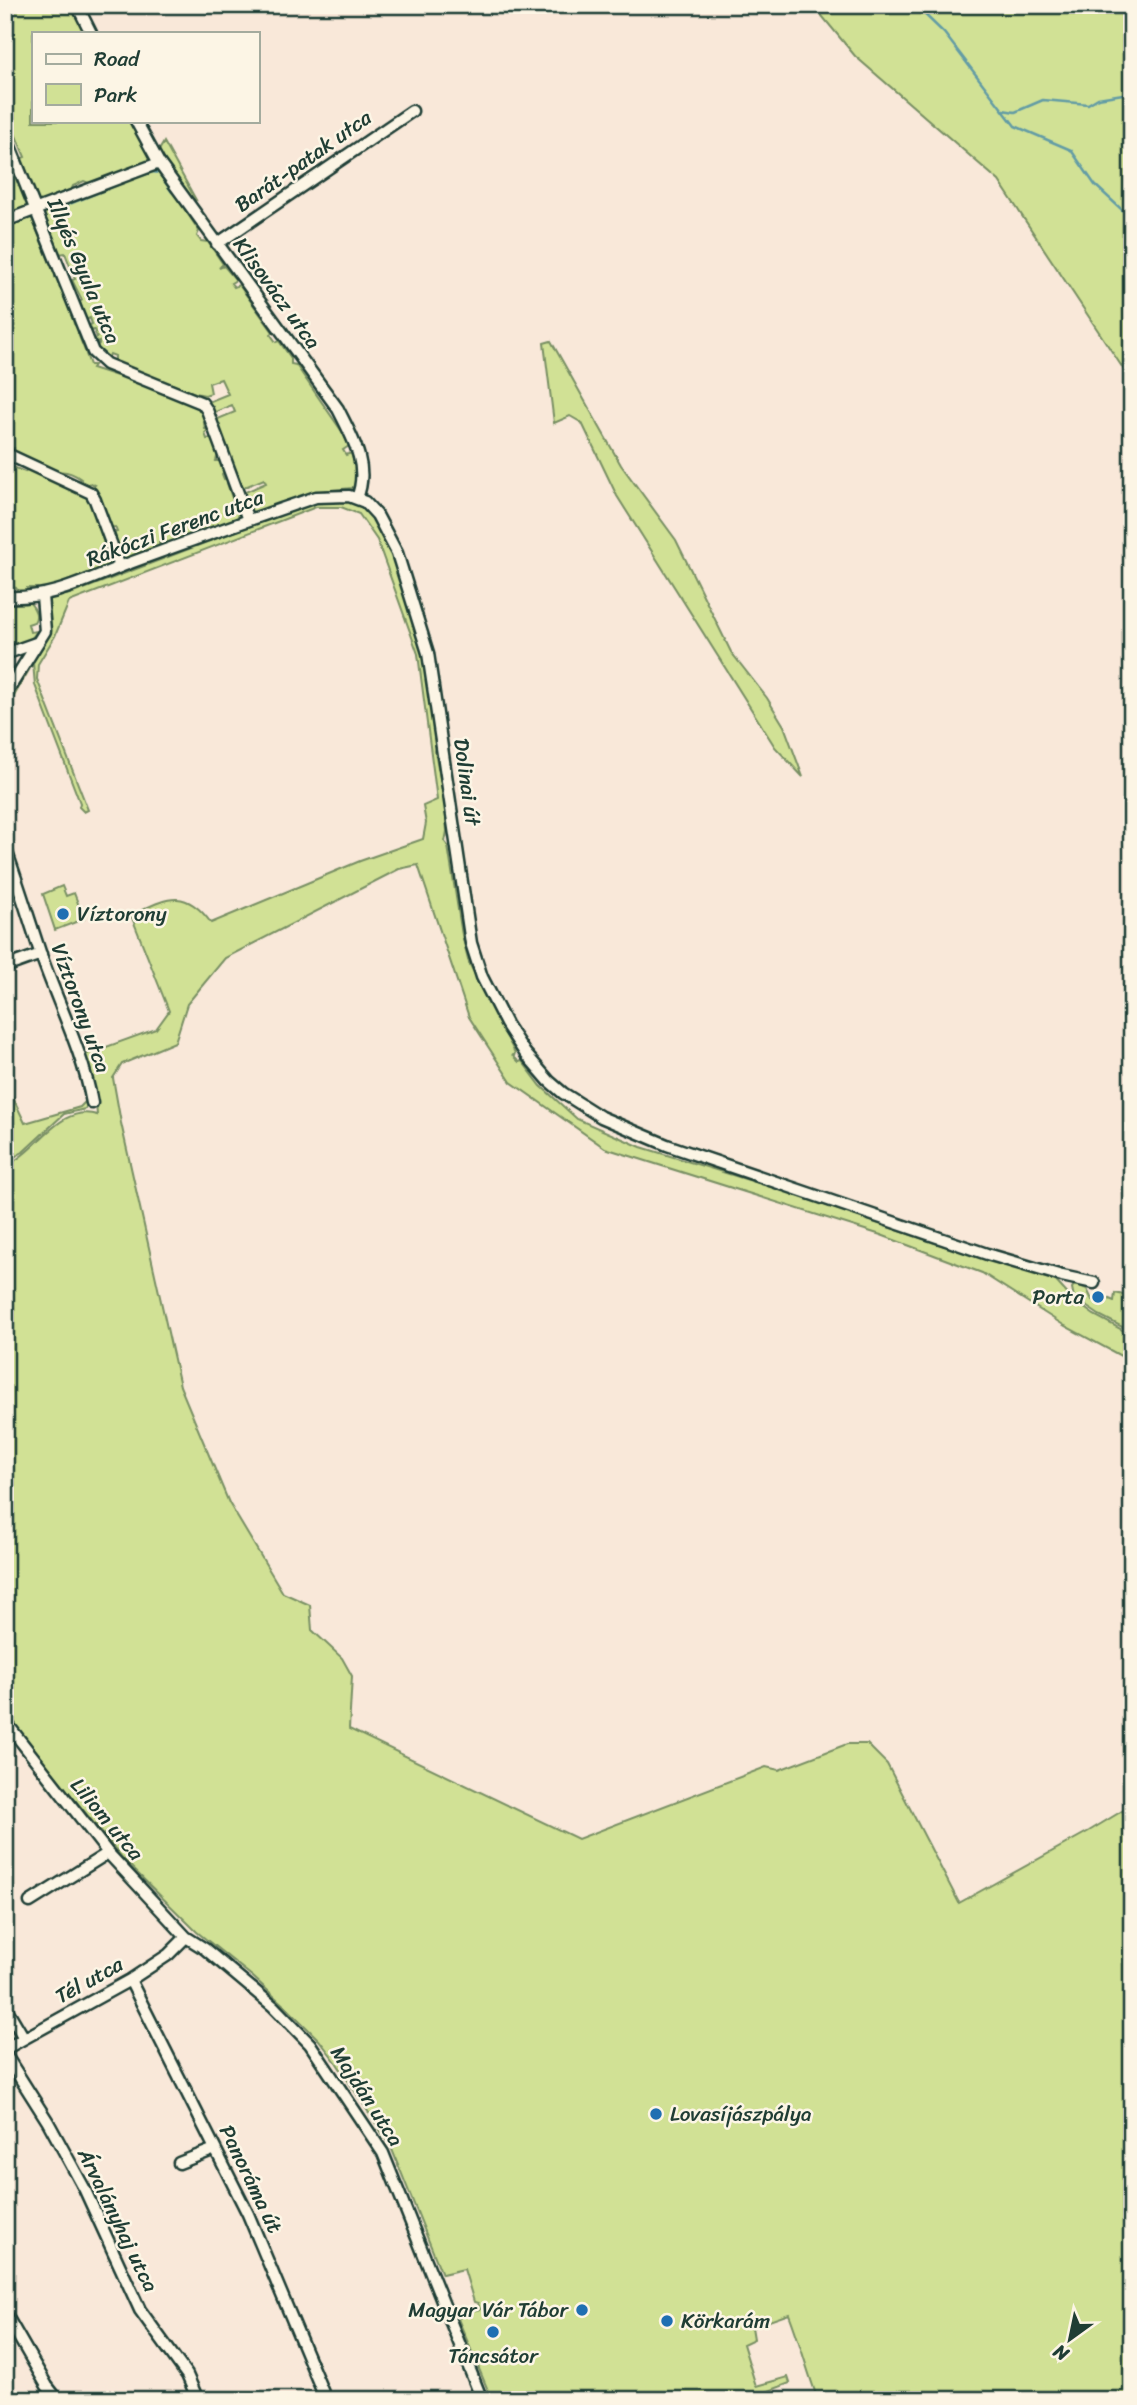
<svg xmlns="http://www.w3.org/2000/svg" width="1137" height="2405" viewBox="0 0 1137 2405" font-family="Sriracha,sans-serif">
  <rect width="100%" height="100%" fill="#f9e8d9"/>
  <filter id="ink" filterUnits="userSpaceOnUse"><feTurbulence type="fractalNoise" baseFrequency=".0143" numOctaves="2"/><feDisplacementMap in="SourceGraphic" scale="14" xChannelSelector="R" yChannelSelector="G"/><feConvolveMatrix kernelMatrix="1 2 1 2 8 2 1 2 1" color-interpolation-filters="sRGB"/></filter>
  <g filter="url(#ink)">
    <path fill="#d1e195" stroke="#788f64" stroke-width="2" d="M 5,5 L 74,5 L 86,33 L 33,33 L 33,121 L 132,121 L 151,157 L 149,163 L 91,184 L 84,181 L 73,186 L 71,191 L 42,203 L 38,201 L 20,159 L 25,157 L 5,110 Z
      M 813,5 L 1132,5 L 1132,382 L 999,181 L 855,56 Z
      M 164,142 L 196,200 L 188,199 L 158,152 Z
      M 5,147 L 11,162 L 9,164 L 10,167 L 13,167 L 29,204 L 26,208 L 5,216 Z
      M 153,170 L 157,170 L 163,176 L 199,231 L 197,236 L 201,241 L 208,242 L 223,264 L 219,268 L 224,266 L 236,280 L 231,283 L 234,287 L 239,285 L 273,332 L 271,335 L 276,342 L 279,341 L 291,358 L 291,364 L 296,365 L 343,433 L 349,446 L 343,450 L 346,455 L 351,453 C 355,466 360,476 353,488 L 320,491 L 262,511 L 249,512 L 243,493 L 266,483 L 264,479 L 240,489 L 216,423 L 218,419 L 235,412 L 232,405 L 213,413 L 208,402 L 228,394 L 221,379 L 209,383 L 211,393 L 205,395 L 195,393 L 115,363 L 115,356 L 110,354 L 108,359 L 95,346 L 99,344 L 99,342 L 93,344 L 93,340 L 97,338 L 94,330 L 90,331 L 88,326 L 92,324 L 90,318 L 86,320 L 80,302 L 82,300 L 72,280 L 75,279 L 65,253 L 59,254 L 44,214 L 46,210 Z
      M 31,216 L 50,263 L 55,263 L 55,277 L 58,276 L 59,285 L 62,284 L 59,287 L 61,290 L 64,289 L 62,292 L 67,303 L 69,303 L 74,324 L 79,329 L 78,333 L 81,334 L 79,336 L 85,351 L 89,351 L 86,354 L 90,365 L 94,365 L 92,368 L 120,377 L 130,377 L 199,407 L 207,422 L 204,423 L 205,429 L 209,429 L 205,433 L 207,439 L 212,438 L 218,453 L 216,461 L 221,461 L 225,471 L 222,474 L 224,479 L 228,478 L 229,481 L 227,483 L 233,501 L 231,506 L 236,506 L 240,510 L 237,519 L 165,547 L 162,542 L 159,543 L 160,548 L 124,559 L 112,533 L 117,532 L 115,527 L 109,528 L 91,488 L 95,485 L 91,483 L 86,485 L 79,482 L 81,479 C 73,473 66,470 57,472 L 13,452 L 14,448 L 5,447 L 5,225 Z
      M 551,341 L 621,465 L 676,540 L 731,652 L 767,698 L 784,726 L 803,777 L 775,747 L 617,496 L 582,423 L 570,416 L 554,423 L 544,343 Z
      M 5,464 L 25,472 L 28,467 L 86,495 L 91,500 L 107,554 L 109,554 L 108,546 L 111,556 L 108,566 L 70,582 L 40,590 L 37,588 L 27,588 L 27,592 L 18,591 L 16,588 L 8,586 L 5,590 Z
      M 341,500 L 357,503 L 374,517 L 391,549 L 424,650 L 437,745 L 435,751 L 445,805 L 447,831 L 445,842 L 448,846 L 462,935 L 469,963 L 515,1053 L 514,1056 L 512,1055 L 519,1062 L 522,1061 L 541,1086 L 577,1119 L 641,1147 L 784,1191 L 935,1243 L 1053,1278 L 1071,1298 L 1094,1315 L 1132,1335 L 1132,1362 L 1065,1326 L 982,1273 L 881,1235 L 605,1148 L 511,1082 L 469,1017 L 418,865 L 399,869 L 225,958 L 187,1004 L 175,1042 L 122,1064 L 113,1078 L 121,1123 L 180,1386 L 229,1503 L 283,1593 L 310,1605 L 312,1630 L 342,1658 L 352,1676 L 349,1729 L 578,1839 L 766,1767 L 779,1770 L 847,1744 L 867,1744 L 887,1764 L 959,1903 L 1089,1831 L 1132,1805 L 1132,2400 L 818,2400 C 807,2371 800,2342 789,2314 L 752,2327 L 754,2339 L 743,2344 L 756,2386 L 788,2377 L 790,2383 L 745,2400 L 492,2400 L 458,2319 L 465,2312 L 480,2309 L 478,2303 L 474,2302 L 464,2269 L 442,2274 L 391,2147 L 336,2062 L 319,2040 L 289,2010 L 253,1977 L 197,1932 L 124,1860 L 5,1714 L 5,1166 C 38,1152 59,1103 97,1115 L 95,1092 L 84,1055 L 156,1029 L 169,1011 L 131,915 C 166,899 184,886 211,923 L 360,861 L 423,839 L 426,823 L 423,806 L 437,800 L 418,654 L 377,540 L 359,514 L 341,507 L 316,507 L 69,602 L 55,636 L 38,664 L 37,679 L 88,810 L 84,812 L 79,807 L 80,803 L 35,685 L 33,663 L 5,712 L 5,702 L 30,659 L 45,640 L 47,602 L 49,599 L 73,593 L 315,501 Z
      M 5,601 L 28,601 C 34,607 39,615 34,622 L 28,624 L 30,632 L 37,631 L 31,639 L 5,648 Z
      M 62,886 L 66,896 L 74,893 L 84,919 L 55,930 L 43,894 Z
      M 5,1081 L 25,1123 L 80,1107 L 87,1100 L 88,1104 L 85,1109 L 64,1114 L 23,1152 L 5,1162 Z
      M 1075,1284 L 1087,1289 L 1092,1300 L 1102,1303 L 1105,1297 L 1114,1301 L 1115,1293 L 1132,1297 L 1132,1332 L 1099,1315 L 1074,1298 L 1072,1288 Z"/>
    <g fill="none" stroke-linecap="round" stroke-linejoin="round">
      <path stroke="#639ca5" stroke-width="2.5" d="M 915,5 L 944,33 L 1015,126 L 1071,150 L 1095,185 L 1132,219
        M 1003,110 L 1015,112 L 1043,100 L 1088,104 L 1098,98 L 1123,94 L 1132,88
        M 141,176 L 152,172 L 159,173 L 172,192
        M 49,212 L 127,181"/>
      <defs>
        <path id="minor" d="M 77,5 L 91,33
          M 136,121 L 159,163 L 338,409 C 352,437 370,466 357,498
          M 5,134 L 93,352 L 106,364 L 202,403 L 207,410 L 248,520
          M 5,221 L 159,163
          M 217,244 L 412,111
          M 5,453 L 91,493 L 95,500 L 120,567
          M 5,597 C 55,600 93,576 138,560 C 198,538 257,517 316,497 L 349,496 L 365,502 L 377,515 L 397,553 L 428,653 L 471,943 L 482,977 L 506,1024 L 525,1053 L 549,1081 L 563,1093 L 601,1117 L 667,1145 L 987,1254 L 1062,1276 L 1094,1283
          M 5,654 L 36,643
          M 5,695 L 45,631 L 42,596
          M 5,847 C 18,883 29,919 41,955 C 58,1004 83,1052 92,1103
          M 5,967 L 41,954
          M 5,1721 L 108,1853 L 186,1937 L 205,1949 L 273,2006 L 310,2044 L 383,2153 L 482,2400
          M 30,1902 L 108,1853
          M 130,1980 L 248,2214 L 326,2400
          M 5,2006 L 24,2038
          M 5,2049 L 130,1980 L 168,1955 L 186,1937
          M 5,2054 L 48,2122 L 84,2188 L 140,2310 L 187,2375 L 198,2400
          M 179,2163 L 215,2149
          M 5,2313 L 47,2386 L 58,2400"/>
      </defs>
      <use href="#minor" stroke="#1f3d34" stroke-width="15"/>
      <use href="#minor" stroke="#fcf5e5" stroke-width="10"/>
    </g>
  </g>
  <g fill="#1f6fb2" stroke="#fcf5e5" stroke-width="2.5">
    <circle cx="63" cy="914" r="7"/>
    <circle cx="1098" cy="1297" r="7"/>
    <circle cx="656" cy="2114" r="7"/>
    <circle cx="582" cy="2310" r="7"/>
    <circle cx="667" cy="2321" r="7"/>
    <circle cx="493" cy="2332" r="7"/>
  </g>
  <g text-anchor="middle" stroke-width="5" stroke-linejoin="round" paint-order="stroke">
    <g font-size="21" fill="#1f3d34" stroke="#fcf5e5">
      <text transform="translate(303 161) rotate(-35)" y="7">Barát-patak utca</text>
      <text transform="translate(84 271) rotate(67)" y="7">Illyés Gyula utca</text>
      <text transform="translate(277 293) rotate(54)" y="7">Klisovácz utca</text>
      <text transform="translate(175 528) rotate(-20)" y="7">Rákóczi Ferenc utca</text>
      <text transform="translate(467 782) rotate(82)" y="7">Dolinai út</text>
      <text transform="translate(81 1008) rotate(70)" y="7">Víztorony utca</text>
      <text transform="translate(107 1819) rotate(50)" y="7">Liliom utca</text>
      <text transform="translate(89 1980) rotate(-29)" y="7">Tél utca</text>
      <text transform="translate(367 2096) rotate(57)" y="7">Majdán utca</text>
      <text transform="translate(251 2179) rotate(64)" y="7">Panoráma út</text>
      <text transform="translate(118 2220) rotate(64)" y="7">Árvalányhaj utca</text>
    </g>
    <g font-size="21" fill="#1f3d34" stroke="#fcf5e5" text-anchor="start">
      <text x="77" y="921">Víztorony</text>
      <text x="1084" y="1304" text-anchor="end">Porta</text>
      <text x="670" y="2121">Lovasíjászpálya</text>
      <text x="568" y="2317" text-anchor="end">Magyar Vár Tábor</text>
      <text x="681" y="2328">Körkarám</text>
      <text x="493" y="2363" text-anchor="middle">Táncsátor</text>
    </g>
  </g>
  <rect width="1137" height="2405" fill="none" stroke="#fcf5e5" stroke-width="28"/>
  <rect x="14" y="14" width="1109" height="2377" fill="none" stroke="#1f3d34" stroke-width="2.5" filter="url(#ink)"/>
  <rect x="32" y="32" width="228" height="91" fill="#fcf5e5" stroke="#a4ab9e" stroke-width="2"/>
  <rect x="46" y="54" width="35" height="10" fill="#fcf5e5" stroke="#a4ab9e" stroke-width="2"/>
  <text x="94" y="66" font-size="21" fill="#1f3d34">Road</text>
  <rect x="46" y="84" width="35" height="21" fill="#d1e195" stroke="#a4ab9e" stroke-width="2"/>
  <text x="94" y="102" font-size="21" fill="#1f3d34">Park</text>
  <g transform="translate(1070 2339) rotate(213)" stroke="#fcf5e5" stroke-width="5" paint-order="stroke">
  <path d="M0-5L12 26L0 18L-12 26Z" fill="#1f3d34"/>
  <text y="-10" font-size="19" font-weight="bold" text-anchor="middle" fill="#1f3d34">N</text>
  </g>
</svg>
